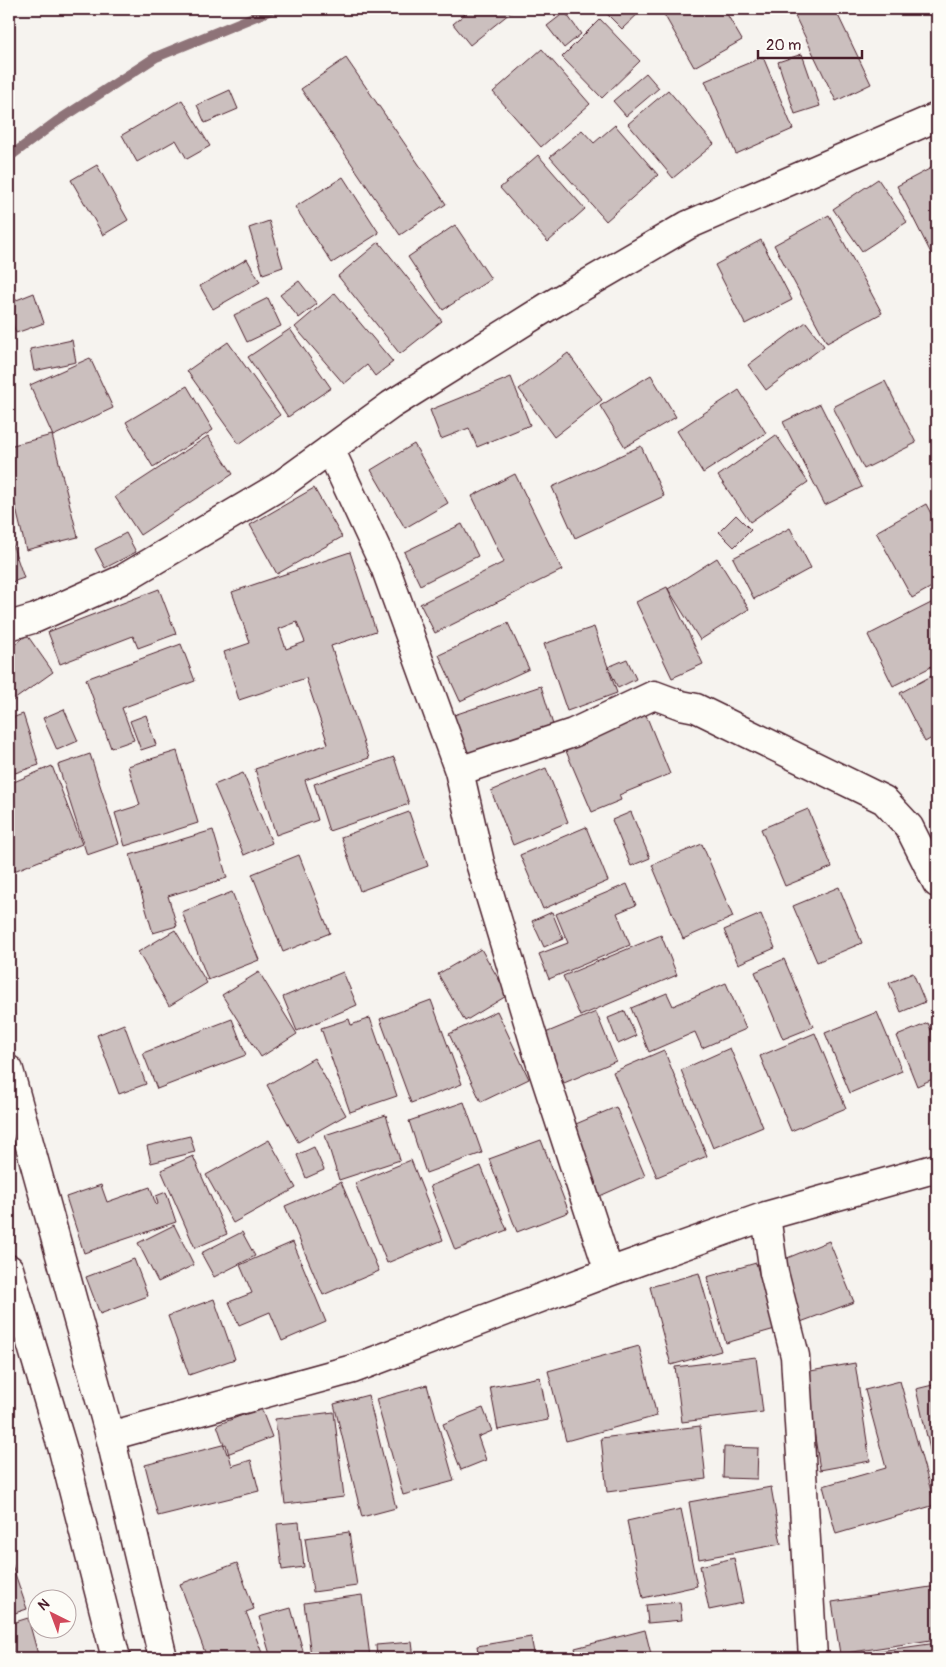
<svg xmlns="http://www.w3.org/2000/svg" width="946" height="1667" viewBox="0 0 946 1667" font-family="Pangolin,sans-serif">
  <rect width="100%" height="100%" fill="#f6f3ef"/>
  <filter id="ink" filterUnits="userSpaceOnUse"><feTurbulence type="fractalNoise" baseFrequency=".02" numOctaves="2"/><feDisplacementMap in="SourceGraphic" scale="10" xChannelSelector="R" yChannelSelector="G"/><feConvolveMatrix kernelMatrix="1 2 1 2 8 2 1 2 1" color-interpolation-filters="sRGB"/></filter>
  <g filter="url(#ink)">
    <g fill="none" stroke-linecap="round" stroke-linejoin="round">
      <path stroke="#8e7378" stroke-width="10" d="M 9,157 L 56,122 L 156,57 L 273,9"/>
    </g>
    <path fill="#cbbfbe" stroke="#4a1f2b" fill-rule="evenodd" d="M 471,9 L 515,9 L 470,45 L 453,24 Z
      M 604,9 L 643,9 L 622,29 L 603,10 Z
      M 661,9 L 724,9 L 742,40 L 694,67 Z
      M 804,9 L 835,9 L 871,84 L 836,101 L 794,14 Z
      M 565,12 L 581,34 L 564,48 L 547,26 Z
      M 600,19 L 640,61 L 602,98 L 562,57 Z
      M 542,49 L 590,104 L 541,147 L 493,92 Z
      M 802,54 L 820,106 L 795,114 L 778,62 Z
      M 763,57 L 793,129 L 736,154 L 705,81 Z
      M 346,58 L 446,204 L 400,235 L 301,89 Z
      M 646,73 L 659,88 L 626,116 L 613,101 Z
      M 230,90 L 238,109 L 205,123 L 197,105 Z
      M 668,90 L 714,144 L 673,178 L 628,124 Z
      M 182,100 L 210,146 L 187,159 L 176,140 L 137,162 L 122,135 Z
      M 615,125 L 658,175 L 606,221 L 550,157 L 582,130 L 594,143 Z
      M 538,155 L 585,209 L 548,242 L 500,188 Z
      M 97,165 L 128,220 L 103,235 L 71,180 Z
      M 937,165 L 937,265 L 897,186 Z
      M 343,177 L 379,233 L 332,263 L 295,207 Z
      M 878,179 L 907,222 L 862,251 L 833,209 Z
      M 829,215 L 882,313 L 827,343 L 774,245 Z
      M 269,221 L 283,267 L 263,274 L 249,228 Z
      M 455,225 L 491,279 L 443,310 L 408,257 Z
      M 761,240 L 792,300 L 745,324 L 715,265 Z
      M 379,242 L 442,321 L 400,354 L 338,276 Z
      M 247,259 L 260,282 L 213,309 L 200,286 Z
      M 299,281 L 317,304 L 299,318 L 280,295 Z
      M 34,293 L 44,323 L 16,333 L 9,313 L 9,303 Z
      M 335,293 L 393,362 L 375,376 L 367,365 L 344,384 L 295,327 Z
      M 268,298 L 281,326 L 247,342 L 234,315 Z
      M 806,322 L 824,346 L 766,390 L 748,365 Z
      M 290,329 L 331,388 L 288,417 L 248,357 Z
      M 72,340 L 76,362 L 34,371 L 30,349 Z
      M 228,342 L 280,415 L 239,444 L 187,371 Z
      M 568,353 L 602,400 L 554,437 L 519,389 Z
      M 90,358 L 113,408 L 53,436 L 30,385 Z
      M 651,375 L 676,417 L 625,447 L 600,406 Z
      M 511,377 L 530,425 L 477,447 L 469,428 L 441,439 L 430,410 Z
      M 885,381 L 916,443 L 864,469 L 833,407 Z
      M 187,386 L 213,430 L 153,467 L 126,422 Z
      M 739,390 L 766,433 L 703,473 L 677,431 Z
      M 820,404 L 862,487 L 825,505 L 783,422 Z
      M 52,435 L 78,537 L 26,550 L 9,480 L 9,446 Z
      M 776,435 L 808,482 L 750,522 L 718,476 Z
      M 208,436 L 233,474 L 140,535 L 115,497 Z
      M 414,444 L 448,503 L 405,528 L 371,470 Z
      M 641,446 L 664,496 L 575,538 L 552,487 Z
      M 515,474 L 562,570 L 435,633 L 420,604 L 504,562 L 472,496 Z
      M 314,488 L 342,537 L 277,574 L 250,525 Z
      M 926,504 L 937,525 L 937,584 L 912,598 L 876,532 Z
      M 736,515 L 751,530 L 734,547 L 719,532 Z
      M 462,524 L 478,556 L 420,585 L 404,552 Z
      M 790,528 L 811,568 L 754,599 L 733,558 Z
      M 126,533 L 136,552 L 105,568 L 95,549 Z
      M 9,535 L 24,578 L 9,583 Z
      M 350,552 L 376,631 L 331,646 L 369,758 L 305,780 L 318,820 L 276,835 L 255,769 L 328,744 L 306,678 L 239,700 L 224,652 L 250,643 L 232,592 ZM 297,622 L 305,642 L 286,649 L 279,629 Z
      M 717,558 L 749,609 L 700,640 L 668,589 Z
      M 667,587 L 703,664 L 672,678 L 636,602 Z
      M 159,589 L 176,634 L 138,648 L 133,636 L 60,664 L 48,632 Z
      M 937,600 L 937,664 L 893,686 L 868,635 Z
      M 508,623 L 529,669 L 460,701 L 439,655 Z
      M 594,627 L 617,693 L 567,711 L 544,644 Z
      M 27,635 L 53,672 L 11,702 L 9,699 L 9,649 Z
      M 181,644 L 195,681 L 122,708 L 134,740 L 111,748 L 86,679 Z
      M 627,659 L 636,679 L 618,688 L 608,667 Z
      M 937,673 L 937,735 L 925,742 L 900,693 Z
      M 541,686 L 554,728 L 468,758 L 454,715 Z
      M 64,709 L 78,741 L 57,750 L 43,718 Z
      M 644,710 L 670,774 L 619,795 L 621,800 L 592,812 L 563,744 Z
      M 23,714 L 39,765 L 9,775 L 9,719 Z
      M 146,715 L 156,745 L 141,750 L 130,721 Z
      M 177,751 L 198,823 L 125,846 L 115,813 L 140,805 L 128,766 Z
      M 90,754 L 119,844 L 87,855 L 58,765 Z
      M 394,757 L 409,804 L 329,831 L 314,784 Z
      M 52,766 L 82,844 L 9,873 L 9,784 Z
      M 546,768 L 568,822 L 513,845 L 491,791 Z
      M 243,773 L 272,843 L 244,855 L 214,785 Z
      M 808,809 L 832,867 L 785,886 L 761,829 Z
      M 409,812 L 428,866 L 360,891 L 341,837 Z
      M 631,812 L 650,858 L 631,866 L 612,820 Z
      M 586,827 L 608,881 L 543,909 L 520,855 Z
      M 213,830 L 227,878 L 168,896 L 177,926 L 153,933 L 130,855 Z
      M 702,844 L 733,917 L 683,939 L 652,865 Z
      M 299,855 L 330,933 L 283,952 L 252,874 Z
      M 627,884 L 636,905 L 617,913 L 630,945 L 549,979 L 539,954 L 568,943 L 556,914 Z
      M 839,887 L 862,943 L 817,962 L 793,906 Z
      M 232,892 L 259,960 L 208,980 L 182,912 Z
      M 552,912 L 563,939 L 544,947 L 532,921 Z
      M 761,914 L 775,948 L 738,964 L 724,930 Z
      M 175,930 L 207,983 L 169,1006 L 138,952 Z
      M 661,935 L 677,975 L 580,1016 L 563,976 Z
      M 481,949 L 508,995 L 465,1021 L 438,974 Z
      M 784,959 L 813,1027 L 783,1039 L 755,972 Z
      M 259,972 L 297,1034 L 261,1057 L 222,995 Z
      M 343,972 L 357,1005 L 297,1031 L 283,997 Z
      M 913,973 L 925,1002 L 901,1012 L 889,983 Z
      M 726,983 L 746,1029 L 702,1048 L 695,1032 L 649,1052 L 631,1008 L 667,993 L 673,1006 Z
      M 431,1000 L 462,1084 L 411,1103 L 380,1019 Z
      M 497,1011 L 529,1079 L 481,1102 L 449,1034 Z
      M 625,1011 L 636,1036 L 618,1044 L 608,1018 Z
      M 596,1012 L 616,1061 L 564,1083 L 543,1034 Z
      M 877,1012 L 902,1071 L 850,1093 L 825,1033 Z
      M 370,1018 L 397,1096 L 350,1112 L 321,1028 L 349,1019 L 351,1025 Z
      M 232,1019 L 246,1055 L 157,1089 L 143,1053 Z
      M 928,1023 L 937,1044 L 937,1077 L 917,1086 L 897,1036 Z
      M 124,1024 L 146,1084 L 119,1094 L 97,1035 Z
      M 815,1033 L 846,1108 L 791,1131 L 760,1056 Z
      M 730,1048 L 763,1127 L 713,1148 L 681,1070 Z
      M 664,1050 L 707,1156 L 657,1177 L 613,1072 Z
      M 314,1058 L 346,1115 L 298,1142 L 267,1085 Z
      M 464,1102 L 482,1153 L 426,1173 L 409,1121 Z
      M 616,1107 L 645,1176 L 593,1199 L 564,1129 Z
      M 386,1115 L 400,1160 L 339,1180 L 325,1135 Z
      M 190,1136 L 195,1152 L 151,1163 L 147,1146 Z
      M 269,1140 L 296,1188 L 233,1223 L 206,1175 Z
      M 541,1140 L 569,1212 L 517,1232 L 489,1159 Z
      M 314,1147 L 324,1170 L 306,1178 L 297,1155 Z
      M 193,1156 L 227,1234 L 195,1248 L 161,1170 Z
      M 411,1160 L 443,1240 L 387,1263 L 355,1183 Z
      M 481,1166 L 507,1230 L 455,1250 L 430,1186 Z
      M 341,1182 L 379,1271 L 323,1295 L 285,1206 Z
      M 101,1185 L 107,1202 L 150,1187 L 156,1205 L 158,1204 L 156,1196 L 166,1192 L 176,1222 L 84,1253 L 66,1197 Z
      M 174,1225 L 194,1265 L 158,1282 L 138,1243 Z
      M 242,1232 L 255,1256 L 214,1277 L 201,1253 Z
      M 829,1241 L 854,1302 L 798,1323 L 775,1263 Z
      M 293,1242 L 326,1322 L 282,1341 L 270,1312 L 239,1325 L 229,1302 L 252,1293 L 240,1265 Z
      M 134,1259 L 148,1296 L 100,1314 L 86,1277 Z
      M 756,1263 L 775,1329 L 726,1343 L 707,1277 Z
      M 699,1273 L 721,1351 L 671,1365 L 650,1287 Z
      M 214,1299 L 235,1359 L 189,1375 L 168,1316 Z
      M 639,1346 L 657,1416 L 566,1441 L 548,1371 Z
      M 756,1357 L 763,1412 L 682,1422 L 675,1367 Z
      M 855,1363 L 870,1461 L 820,1470 L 805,1372 Z
      M 540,1377 L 548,1420 L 498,1430 L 490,1387 Z
      M 900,1381 L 935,1505 L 836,1534 L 823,1486 L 886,1468 L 865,1390 Z
      M 937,1384 L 937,1480 L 916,1389 Z
      M 427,1385 L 454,1481 L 403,1495 L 376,1399 Z
      M 368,1395 L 396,1508 L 362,1517 L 334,1404 Z
      M 261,1408 L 272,1437 L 227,1454 L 217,1425 Z
      M 483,1408 L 492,1431 L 478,1437 L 486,1460 L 461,1470 L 443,1424 Z
      M 334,1412 L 344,1497 L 285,1504 L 275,1419 Z
      M 700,1426 L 706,1479 L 607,1492 L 601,1438 Z
      M 226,1444 L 232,1466 L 251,1460 L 259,1491 L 158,1516 L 145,1465 Z
      M 724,1447 L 758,1448 L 757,1479 L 723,1478 Z
      M 771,1487 L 781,1544 L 699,1559 L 689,1502 Z
      M 681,1509 L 697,1586 L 643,1598 L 627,1521 Z
      M 299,1522 L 304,1567 L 282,1570 L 277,1524 Z
      M 349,1532 L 357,1586 L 313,1592 L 305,1538 Z
      M 734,1558 L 743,1603 L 709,1610 L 700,1566 Z
      M 11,1562 L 27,1609 L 9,1615 L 9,1563 Z
      M 237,1563 L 254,1609 L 246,1612 L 264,1658 L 207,1658 L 180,1584 Z
      M 937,1586 L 937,1639 L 840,1654 L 832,1602 Z
      M 362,1595 L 370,1657 L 345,1658 L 344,1652 L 311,1656 L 304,1603 Z
      M 680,1602 L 682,1620 L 648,1623 L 646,1605 Z
      M 291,1608 L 305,1658 L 271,1658 L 259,1617 Z
      M 28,1618 L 39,1658 L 9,1658 L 9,1624 Z
      M 645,1630 L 652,1658 L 578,1658 L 575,1648 Z
      M 531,1637 L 535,1658 L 479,1658 L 477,1646 Z
      M 412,1642 L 414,1658 L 377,1658 L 376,1645 Z
      M 937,1643 L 937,1658 L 843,1658 L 843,1656 Z"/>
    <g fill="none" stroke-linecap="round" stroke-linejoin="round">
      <defs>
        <path id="street" d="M 330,449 L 385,567 L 459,771 L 480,863 L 540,1061 L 609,1272
          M 9,626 L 36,618 L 121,580 L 278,487 L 391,405 L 549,306 L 688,225 L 937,117
          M 459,771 L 573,733 L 654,695 L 681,705 L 696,708 L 884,800 L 909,827 L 937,883
          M 766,1216 L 774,1273 L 795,1356 L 813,1658
          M 110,1436 L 353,1369 L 609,1272 L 766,1216 L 937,1168"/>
        <path id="secondary" d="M 9,1070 L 110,1436 L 163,1658
          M 9,1269 L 63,1450 L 116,1658"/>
      </defs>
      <use href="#street" stroke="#4a1f2b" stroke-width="31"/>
      <use href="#secondary" stroke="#4a1f2b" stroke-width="31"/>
      <use href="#street" stroke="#fdfcf7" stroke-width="28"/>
      <use href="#secondary" stroke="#fdfcf7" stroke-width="28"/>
    </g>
  </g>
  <rect width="946" height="1667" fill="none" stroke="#fdfcf7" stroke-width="30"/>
  <rect x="15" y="15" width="916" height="1637" fill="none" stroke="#4a1f2b" stroke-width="2" filter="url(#ink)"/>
  <g transform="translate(52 1614) rotate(318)"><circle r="24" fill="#fdfcf7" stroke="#b5a4a5"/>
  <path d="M0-4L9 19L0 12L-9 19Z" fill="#d1495b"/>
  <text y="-8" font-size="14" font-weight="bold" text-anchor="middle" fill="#4a1f2b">N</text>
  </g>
  <path d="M758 50v8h104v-8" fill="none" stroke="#4a1f2b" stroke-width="2.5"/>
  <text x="766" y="50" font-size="15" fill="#4a1f2b" stroke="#fdfcf7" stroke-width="4" paint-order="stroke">20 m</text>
</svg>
